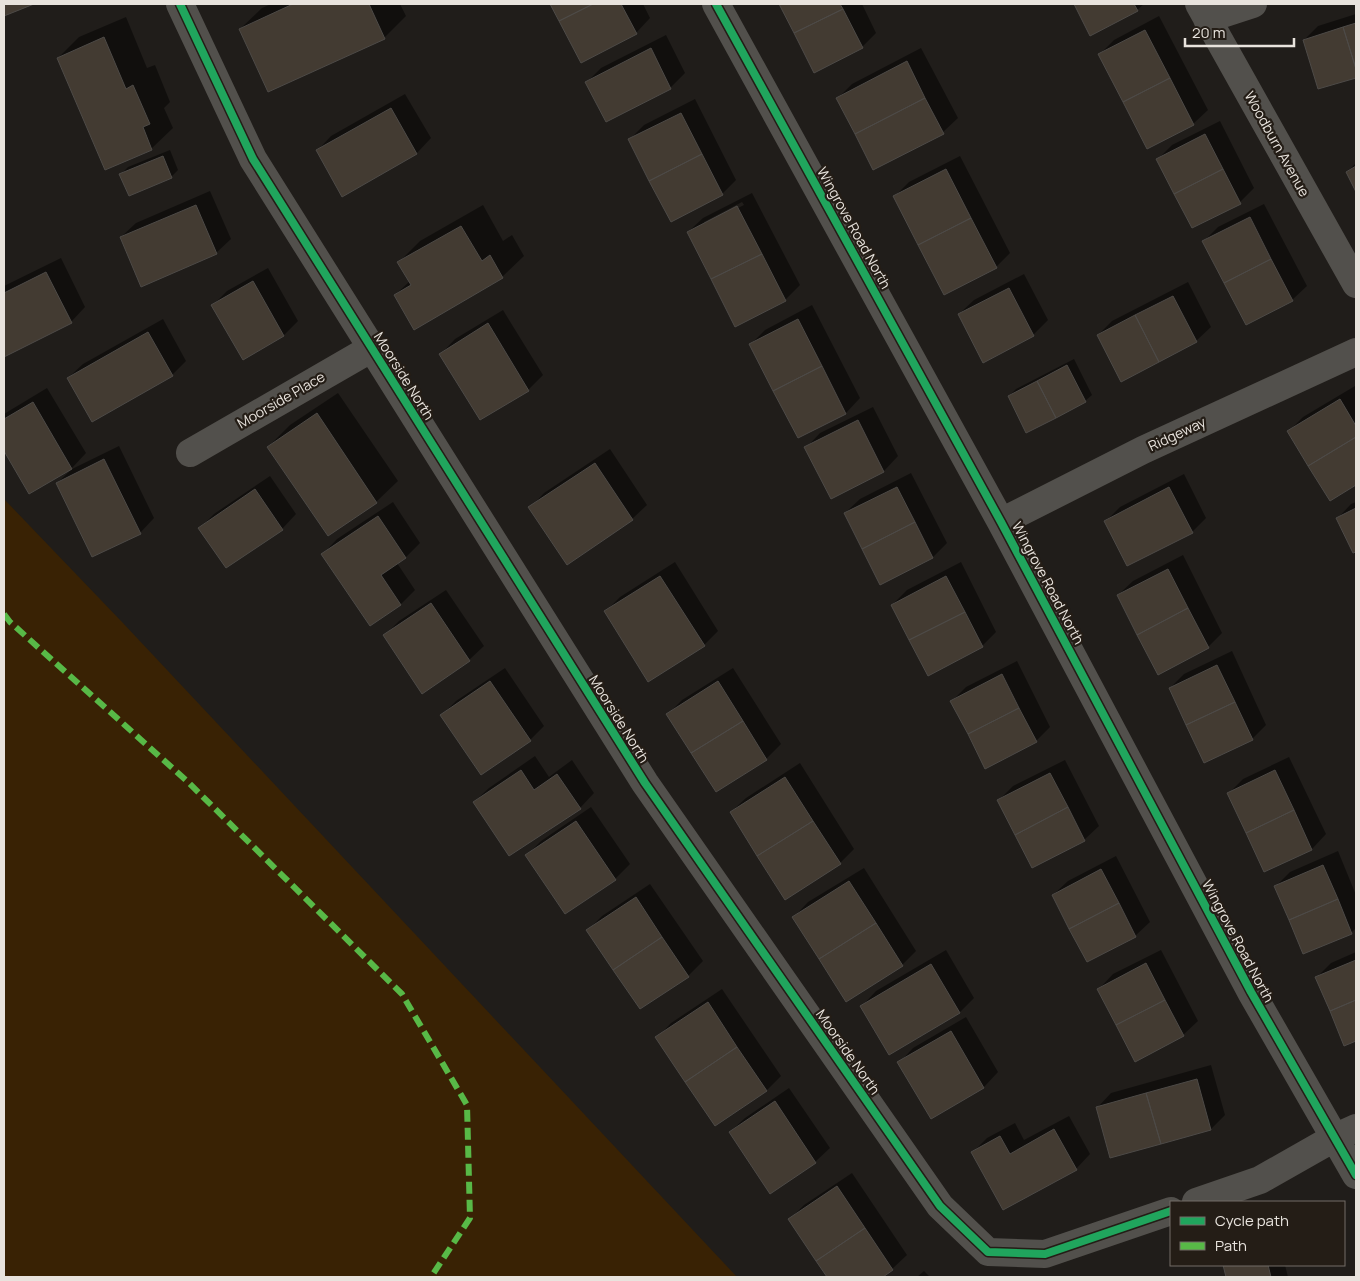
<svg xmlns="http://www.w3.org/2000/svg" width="1360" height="1281" viewBox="0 0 1360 1281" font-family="Manrope,sans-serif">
  <rect width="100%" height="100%" fill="#201d1a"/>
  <path fill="#392204" d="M 4,499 L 122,622 L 737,1277 L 4,1277 Z"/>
  <path fill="#0007" fill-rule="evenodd" d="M 271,4 L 400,4 L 406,16 L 385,37 L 269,91 L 240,29 L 262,8 Z
    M 552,4 L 643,4 L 650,18 L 636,33 L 581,61 Z
    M 780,4 L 862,4 L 876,33 L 862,47 L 815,72 Z
    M 1075,4 L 1144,4 L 1137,10 L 1091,34 Z
    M 1356,14 L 1356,77 L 1319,88 L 1304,40 L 1318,26 Z
    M 1159,16 L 1208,110 L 1193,124 L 1100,54 L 1114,40 Z
    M 126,17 L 147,68 L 155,65 L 170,102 L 164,108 L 173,128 L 151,149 L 58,58 L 79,37 Z
    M 666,35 L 685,73 L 670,88 L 606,120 L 587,82 L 601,68 Z
    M 921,48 L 958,118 L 943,132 L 838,98 L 852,84 Z
    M 405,94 L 431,138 L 417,153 L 343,195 L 317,151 L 331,136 Z
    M 695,99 L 736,180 L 722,194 L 629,140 L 644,125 Z
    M 1220,121 L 1254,188 L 1240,202 L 1158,159 L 1172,145 Z
    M 170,150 L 178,170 L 171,177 L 121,174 L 128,167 Z
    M 960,156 L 1010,253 L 996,267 L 894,197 L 909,182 Z
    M 1356,163 L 1356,189 L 1347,172 Z
    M 210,191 L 231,239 L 216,253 L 121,237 L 136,223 Z
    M 752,193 L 800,285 L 785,300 L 736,325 L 688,232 L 703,218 ZM 742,202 L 744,205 L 704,225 L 704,222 Z
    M 1264,204 L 1307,286 L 1292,300 L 1204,241 L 1218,227 Z
    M 483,205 L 503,241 L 512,235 L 524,256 L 502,277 L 395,295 L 410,281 L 399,262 L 420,241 Z
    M 61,258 L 85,307 L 71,322 L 4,355 L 4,286 Z
    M 268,268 L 298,321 L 284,335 L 243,358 L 213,305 L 227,291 Z
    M 1024,274 L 1048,320 L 1033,335 L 959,314 L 974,300 Z
    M 1188,282 L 1211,327 L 1196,341 L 1098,335 L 1112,321 Z
    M 812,305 L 860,398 L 846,413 L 798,437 L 751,344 L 765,330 Z
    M 503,310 L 543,375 L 528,390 L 481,419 L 441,354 L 455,339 Z
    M 163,319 L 186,361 L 172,375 L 68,378 L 83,364 Z
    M 1074,359 L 1092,395 L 1085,401 L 1009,396 L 1016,389 Z
    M 1355,386 L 1356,388 L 1356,484 L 1330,499 L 1289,431 L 1303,417 Z
    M 47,388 L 86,453 L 72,468 L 29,492 L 4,449 L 4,414 Z
    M 338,393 L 398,481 L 376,502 L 328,535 L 268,447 L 290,425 Z
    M 873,407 L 898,456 L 884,471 L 831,497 L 806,448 L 820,433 Z
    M 119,446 L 154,518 L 140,533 L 57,483 L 72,469 Z
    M 610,449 L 647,505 L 632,519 L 567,563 L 530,508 L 544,493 Z
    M 911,473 L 947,543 L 933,557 L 881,584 L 845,513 L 860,499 Z
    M 1184,474 L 1206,518 L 1192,532 L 1106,521 L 1120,507 Z
    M 270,476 L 296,514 L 282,529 L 200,528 L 214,514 Z
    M 393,502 L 420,543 L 406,557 L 397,563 L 415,590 L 401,604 L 370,624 L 323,554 L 337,539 Z
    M 1356,502 L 1356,556 L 1337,519 L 1351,504 Z
    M 1183,555 L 1222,633 L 1208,647 L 1118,595 L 1133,581 Z
    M 675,562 L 718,631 L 704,645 L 606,611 L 620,597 Z
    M 961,562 L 996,632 L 982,646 L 892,605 L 907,590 Z
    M 446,590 L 484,646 L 469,660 L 384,636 L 399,621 Z
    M 1232,651 L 1266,725 L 1252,739 L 1170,688 L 1184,674 Z
    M 1017,661 L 1050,727 L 1036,741 L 952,701 L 966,687 Z
    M 505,668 L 544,726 L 530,740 L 442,715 L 456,701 Z
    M 733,668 L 781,744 L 766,759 L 716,790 L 668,714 L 682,700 Z
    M 535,756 L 549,777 L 572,760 L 594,793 L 580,808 L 510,855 L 474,802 L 489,788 Z
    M 1289,757 L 1326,834 L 1312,849 L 1265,870 L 1228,794 L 1243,779 Z
    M 1065,760 L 1099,826 L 1084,840 L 999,800 L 1013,786 Z
    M 800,763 L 854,849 L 840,863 L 731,812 L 746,798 Z
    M 591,807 L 630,864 L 615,879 L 565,912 L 527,855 L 541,841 Z
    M 1338,851 L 1356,895 L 1356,928 L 1352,932 L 1304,952 L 1276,886 L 1290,872 Z
    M 1116,856 L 1150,922 L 1135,936 L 1087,961 L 1053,895 L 1068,881 Z
    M 864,868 L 916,951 L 902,965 L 794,917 L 808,902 Z
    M 650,884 L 703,961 L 688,976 L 640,1008 L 588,930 L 602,916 Z
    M 946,950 L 974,998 L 960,1012 L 862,1006 L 876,991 Z
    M 1161,950 L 1198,1021 L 1183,1035 L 1099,989 L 1113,974 Z
    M 1356,952 L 1356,1039 L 1345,1044 L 1317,977 L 1331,963 Z
    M 722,989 L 781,1076 L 767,1090 L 715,1124 L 657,1038 L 671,1023 Z
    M 966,1017 L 998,1072 L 984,1087 L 931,1117 L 899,1063 L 913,1048 Z
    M 1211,1065 L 1225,1115 L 1211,1129 L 1097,1108 L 1111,1093 Z
    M 789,1088 L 830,1148 L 815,1162 L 730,1132 L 745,1118 Z
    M 1069,1116 L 1090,1154 L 1076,1169 L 973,1152 L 987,1138 L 1015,1123 L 1024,1140 Z
    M 852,1173 L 907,1255 L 892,1269 L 881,1277 L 829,1277 L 790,1219 L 804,1205 Z
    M 1224,1265 L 1285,1265 L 1288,1277 L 1227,1277 Z
    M 924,1271 L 930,1277 L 917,1277 Z"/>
  <path fill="#433b32" stroke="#4d4a47" d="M 4,4 L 34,4 L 4,16 Z
    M 293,4 L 369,4 L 385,39 L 268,92 L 239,29 Z
    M 550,4 L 593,4 L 559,21 Z
    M 593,4 L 621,4 L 637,34 L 581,63 L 559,21 Z
    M 779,4 L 840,4 L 843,9 L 794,33 Z
    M 1074,4 L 1134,4 L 1138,11 L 1090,36 Z
    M 843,9 L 863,48 L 814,73 L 794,33 Z
    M 1356,23 L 1356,69 L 1343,27 Z
    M 1343,27 L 1356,69 L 1356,78 L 1318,89 L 1303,40 Z
    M 1145,30 L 1170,78 L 1123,102 L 1098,54 Z
    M 104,37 L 126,89 L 133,85 L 150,124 L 143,127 L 152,150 L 105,170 L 57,58 Z
    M 651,48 L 671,89 L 606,122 L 585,82 Z
    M 907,61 L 925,98 L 855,134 L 836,98 Z
    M 1170,78 L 1194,125 L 1147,149 L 1123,102 Z
    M 925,98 L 944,134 L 873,170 L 855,134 Z
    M 391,108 L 417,154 L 342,197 L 316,150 Z
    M 681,113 L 702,154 L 649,181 L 628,139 Z
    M 1205,134 L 1223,169 L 1174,194 L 1156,159 Z
    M 702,154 L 723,195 L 671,222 L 649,181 Z
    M 163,156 L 172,178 L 129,196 L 119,174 Z
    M 1356,166 L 1356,192 L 1346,172 Z
    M 946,169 L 971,218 L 918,245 L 893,196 Z
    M 1223,169 L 1241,204 L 1192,228 L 1174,194 Z
    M 196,205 L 217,254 L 141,287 L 120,237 Z
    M 737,206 L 762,254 L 711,279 L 687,232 Z
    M 1250,217 L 1271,259 L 1224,283 L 1202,241 Z
    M 971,218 L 997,268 L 944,295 L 918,245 Z
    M 461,226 L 482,261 L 490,255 L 503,278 L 414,330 L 394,295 L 411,285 L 397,262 Z
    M 762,254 L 786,301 L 735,327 L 711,279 Z
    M 1271,259 L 1293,301 L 1246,325 L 1224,283 Z
    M 46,272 L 72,323 L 4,357 L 4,293 Z
    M 253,281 L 284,336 L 243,360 L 211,305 Z
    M 1009,288 L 1034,336 L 983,363 L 958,314 Z
    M 1173,296 L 1197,342 L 1159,362 L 1135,315 Z
    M 1135,315 L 1159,362 L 1121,382 L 1097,335 Z
    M 798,319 L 822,366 L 773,391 L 749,344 Z
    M 488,323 L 529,391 L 480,420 L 439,354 Z
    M 148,332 L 173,376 L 92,422 L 67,378 Z
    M 1067,365 L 1086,402 L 1056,418 L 1037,381 Z
    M 822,366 L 846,414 L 798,438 L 773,391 Z
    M 1037,381 L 1056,418 L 1026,433 L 1008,396 Z
    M 1340,399 L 1356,426 L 1356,437 L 1308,466 L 1287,431 Z
    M 33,402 L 72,469 L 29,494 L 4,451 L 4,419 Z
    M 317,413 L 377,503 L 328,536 L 267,447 Z
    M 858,420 L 884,472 L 831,499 L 804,447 Z
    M 1356,437 L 1356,485 L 1330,501 L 1308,466 Z
    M 104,459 L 141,534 L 92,557 L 56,483 Z
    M 595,463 L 633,520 L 567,565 L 528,507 Z
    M 897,487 L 915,522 L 862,549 L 844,513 Z
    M 1169,487 L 1193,533 L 1127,566 L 1104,521 Z
    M 255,489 L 283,530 L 226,568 L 198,528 Z
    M 1356,508 L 1356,552 L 1353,553 L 1336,518 Z
    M 378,516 L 406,558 L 381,575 L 401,605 L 370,626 L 321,554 Z
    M 915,522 L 933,558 L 880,585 L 862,549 Z
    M 1168,569 L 1188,608 L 1137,635 L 1117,595 Z
    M 660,576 L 705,646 L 648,682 L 604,611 Z
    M 946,576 L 965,612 L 909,640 L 891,605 Z
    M 431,603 L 470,661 L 422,694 L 383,635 Z
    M 1188,608 L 1209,648 L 1158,675 L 1137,635 Z
    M 965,612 L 983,647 L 928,676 L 909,640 Z
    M 1217,665 L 1235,702 L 1186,725 L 1169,688 Z
    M 1002,674 L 1019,708 L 968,734 L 950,701 Z
    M 490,681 L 531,741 L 481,775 L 440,715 Z
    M 718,681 L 743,721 L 691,753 L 666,714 Z
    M 1235,702 L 1253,740 L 1204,763 L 1186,725 Z
    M 1019,708 L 1037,742 L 985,769 L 968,734 Z
    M 743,721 L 767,760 L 716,792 L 691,753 Z
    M 521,770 L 534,790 L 557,774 L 581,809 L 509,856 L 473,802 Z
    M 1275,770 L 1294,810 L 1246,833 L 1227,793 Z
    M 1050,773 L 1068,807 L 1015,835 L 997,800 Z
    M 785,777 L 813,821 L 757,856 L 730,812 Z
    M 1068,807 L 1085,841 L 1032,868 L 1015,835 Z
    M 1294,810 L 1312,850 L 1264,872 L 1246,833 Z
    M 576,821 L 616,880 L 565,914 L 525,855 Z
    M 813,821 L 841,864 L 785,900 L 757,856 Z
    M 1323,865 L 1338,899 L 1289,920 L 1274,886 Z
    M 1101,869 L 1119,903 L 1069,929 L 1052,895 Z
    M 849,881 L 876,923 L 819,959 L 792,917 Z
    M 636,897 L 662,937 L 613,970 L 586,930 Z
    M 1338,899 L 1352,934 L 1303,954 L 1289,920 Z
    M 1119,903 L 1136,937 L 1087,962 L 1069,929 Z
    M 876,923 L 903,966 L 846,1002 L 819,959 Z
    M 662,937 L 689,977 L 640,1009 L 613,970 Z
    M 1356,960 L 1356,1000 L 1330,1011 L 1315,977 Z
    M 1146,963 L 1165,1000 L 1116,1025 L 1097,989 Z
    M 931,964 L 960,1013 L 889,1055 L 860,1006 Z
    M 1165,1000 L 1184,1036 L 1135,1062 L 1116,1025 Z
    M 1356,1000 L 1356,1041 L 1344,1046 L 1330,1011 Z
    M 708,1002 L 737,1047 L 685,1082 L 655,1037 Z
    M 951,1031 L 984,1088 L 931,1119 L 897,1062 Z
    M 737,1047 L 767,1091 L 715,1126 L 685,1082 Z
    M 1197,1079 L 1211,1130 L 1161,1144 L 1146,1093 Z
    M 1146,1093 L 1161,1144 L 1110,1158 L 1096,1107 Z
    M 775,1101 L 816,1163 L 770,1194 L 729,1132 Z
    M 1054,1129 L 1077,1170 L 1003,1210 L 971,1152 L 1000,1136 L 1010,1154 Z
    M 837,1186 L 865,1228 L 816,1261 L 788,1219 Z
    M 865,1228 L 893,1270 L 883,1277 L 827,1277 L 816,1261 Z
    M 1223,1265 L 1268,1265 L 1271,1277 L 1226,1277 Z"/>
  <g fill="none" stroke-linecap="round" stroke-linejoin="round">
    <path stroke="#52504c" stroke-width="28" d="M 180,4 L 253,159 L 645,783 L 940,1206 L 988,1252 L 1045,1254 L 1171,1211
      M 716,4 L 1001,522 L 1251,992 L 1356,1175
      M 1199,4 L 1356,284
      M 1207,19 L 1253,4
      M 190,453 L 372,348
      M 1001,522 L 1143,450 L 1356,352
      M 1196,1202 L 1260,1180 L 1334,1138 L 1356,1128"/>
    <path stroke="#58b947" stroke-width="6" stroke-dasharray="12 6" stroke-linecap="butt" d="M 4,614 L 10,622 L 188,782 L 402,994 L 467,1105 L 470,1218 L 431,1277"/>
    <defs>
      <path id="cycleway" d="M 180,4 L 253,159 L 645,783 L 940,1206 L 988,1252 L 1045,1254 L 1171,1211
        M 716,4 L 1001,522 L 1251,992 L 1356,1175"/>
    </defs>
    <use href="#cycleway" stroke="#241d16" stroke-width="11"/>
    <use href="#cycleway" stroke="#20a55d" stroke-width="8"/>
  </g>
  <g text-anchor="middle" stroke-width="4.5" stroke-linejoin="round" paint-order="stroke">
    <g font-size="14" fill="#e8e3dd" stroke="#241d16">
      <text transform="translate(1277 144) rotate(61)" y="5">Woodburn Avenue</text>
      <text transform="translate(854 228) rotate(61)" y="5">Wingrove Road North</text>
      <text transform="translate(404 376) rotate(58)" y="5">Moorside North</text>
      <text transform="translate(281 400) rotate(-30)" y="5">Moorside Place</text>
      <text transform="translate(1177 434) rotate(-25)" y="5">Ridgeway</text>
      <text transform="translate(1048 583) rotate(62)" y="5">Wingrove Road North</text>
      <text transform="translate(619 719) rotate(58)" y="5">Moorside North</text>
      <text transform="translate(1238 941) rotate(62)" y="5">Wingrove Road North</text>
      <text transform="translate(848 1052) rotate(55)" y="5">Moorside North</text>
    </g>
  </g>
  <rect width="1360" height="1281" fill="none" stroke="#e8e3dd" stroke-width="10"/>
  <rect x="1170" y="1201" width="175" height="65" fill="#241d16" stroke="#726c66"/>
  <rect x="1180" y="1217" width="25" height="8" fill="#20a55d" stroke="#726c66"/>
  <text x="1215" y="1226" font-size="15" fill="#e8e3dd">Cycle path</text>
  <rect x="1180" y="1242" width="25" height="8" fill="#58b947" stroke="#726c66"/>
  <text x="1215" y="1251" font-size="15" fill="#e8e3dd">Path</text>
  <path d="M1185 38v8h109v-8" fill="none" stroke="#e8e3dd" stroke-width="2.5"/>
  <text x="1192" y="38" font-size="15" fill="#e8e3dd" stroke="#241d16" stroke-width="4" paint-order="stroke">20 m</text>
</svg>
